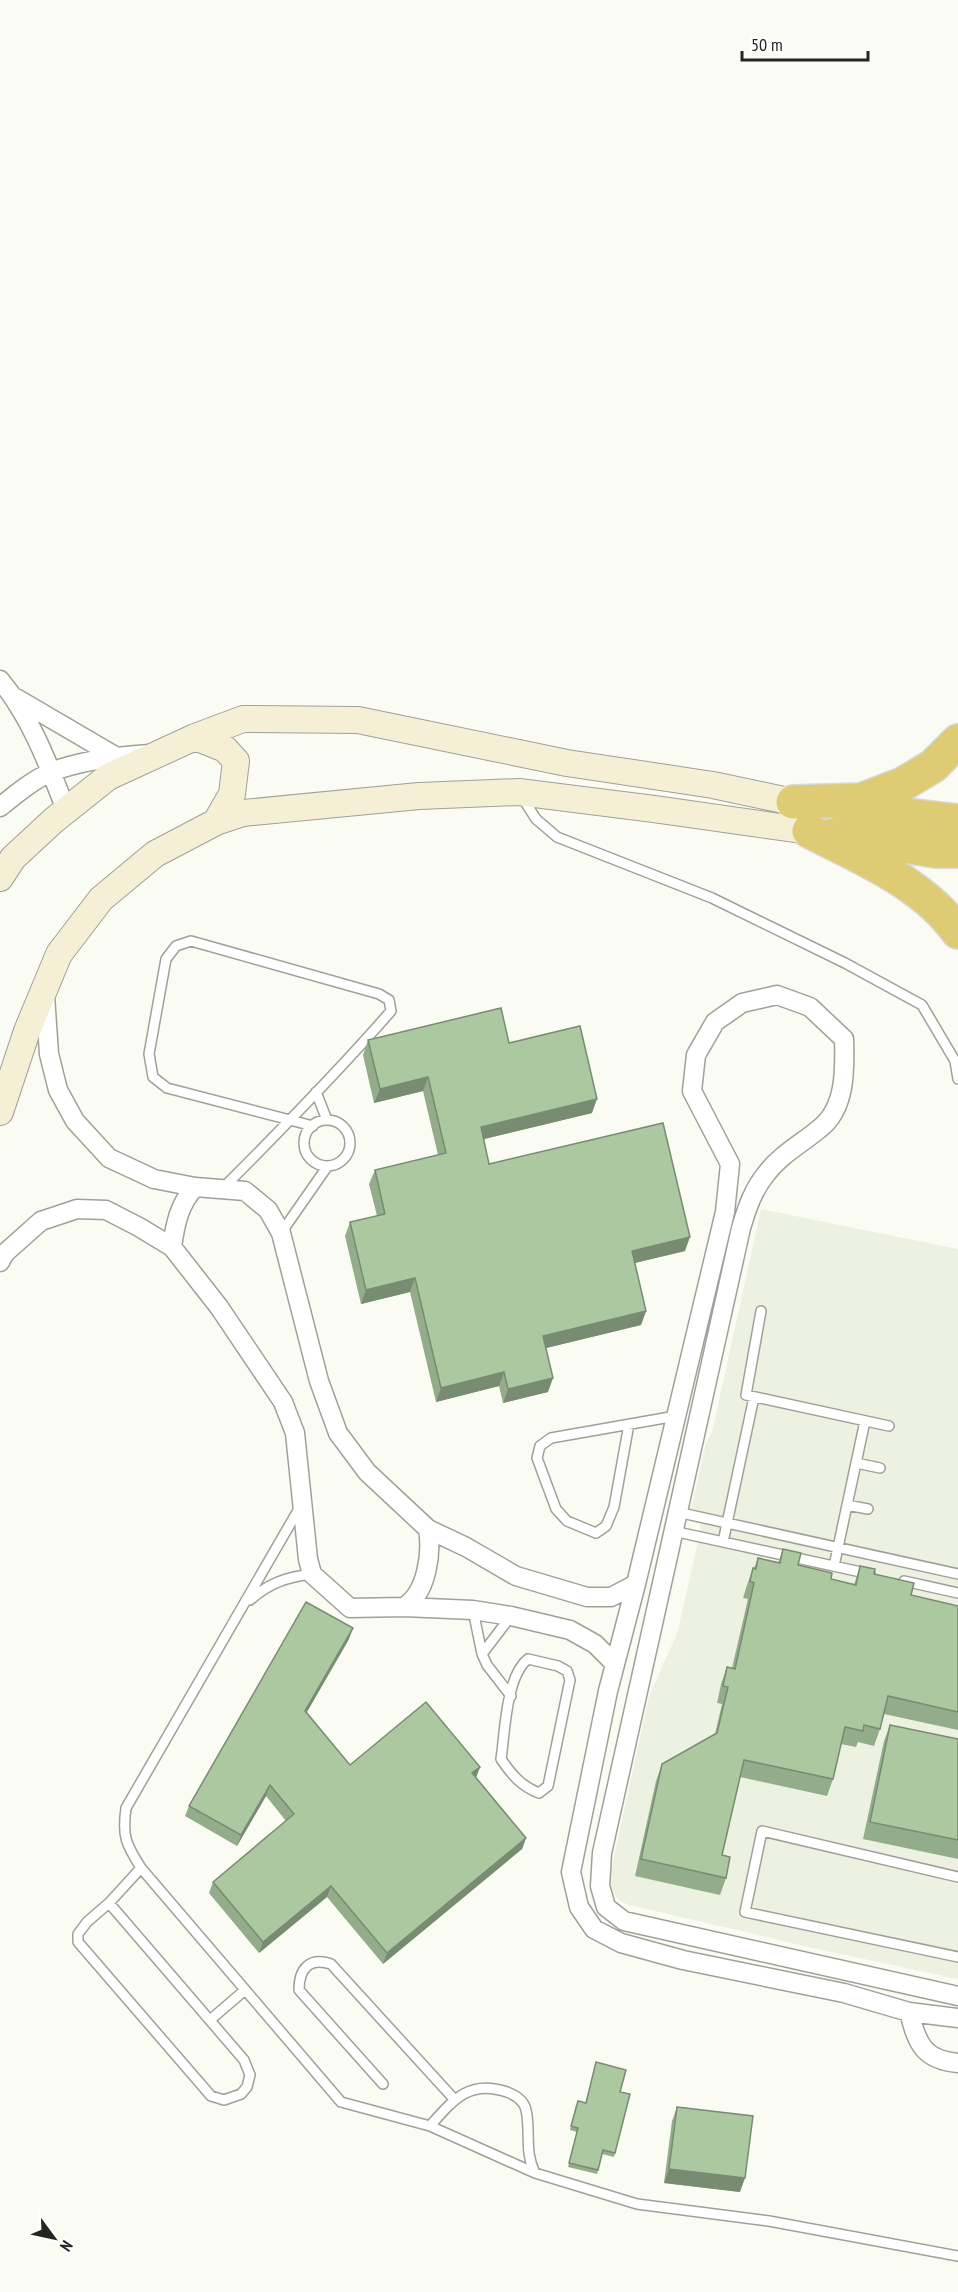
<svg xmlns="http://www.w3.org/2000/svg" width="958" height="2292" viewBox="0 0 958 2292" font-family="'PT Sans Narrow',sans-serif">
  <rect width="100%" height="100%" fill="#fafcf4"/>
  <path fill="#edf1e2" d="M 761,1209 L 958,1249 L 958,1979 L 817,1949 L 629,1905 L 620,1901 L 614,1894 L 610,1885 L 610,1876 L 649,1696 L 677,1634 L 699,1537 L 702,1513 L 691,1510 L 706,1443 L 712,1432 Z"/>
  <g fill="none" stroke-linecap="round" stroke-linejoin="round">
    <defs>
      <path id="lane" d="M 522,797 L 536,819 L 557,837 L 712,898 L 845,963 L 922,1005 L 955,1061 L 958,1079
        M 316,1092 L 327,1120
        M304 1143a23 23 0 1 1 46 0a23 23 0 1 1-46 0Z
        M 222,1189 C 280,1131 337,1073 391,1011 L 389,1000 L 379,994 L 191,941 L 176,946 L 166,959 L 149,1054 L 153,1077 L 167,1088 L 313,1126
        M 281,1233 L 327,1167
        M 761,1311 L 746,1395 L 889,1426
        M 629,1424 L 614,1507 L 606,1526 L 596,1533 L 567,1521 L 556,1509 L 537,1458 L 540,1446 L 551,1438 L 676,1416
        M 856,1463 L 880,1468
        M 847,1505 L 868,1509
        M 300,1507 L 126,1808 C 122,1837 126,1844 141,1868 L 341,2102 L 430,2126 C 453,2100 469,2079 507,2092 C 515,2095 524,2100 526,2110 C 531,2132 524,2151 535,2173 L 637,2204 L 769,2221 L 958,2256
        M 677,1512 L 958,1574
        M 673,1531 L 870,1574
        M 723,1542 L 754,1397
        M 834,1566 L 865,1421
        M 904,1581 L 958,1593
        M 250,1600 C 269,1583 287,1577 312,1574
        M 473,1610 L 482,1654 L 487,1665 L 511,1696
        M 482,1654 L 511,1616
        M 528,1659 L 558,1666 L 567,1671 L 570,1680 L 548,1786 L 539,1793 C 521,1786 512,1775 501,1759 C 505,1732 506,1676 528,1659 Z
        M 958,1877 L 762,1831 L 745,1912 L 958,1957
        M 109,1903 L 244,2060 L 250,2075 L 247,2087 L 241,2094 L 224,2100 L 211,2096 L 78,1942 L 78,1934 L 87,1922 L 109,1903 L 141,1868
        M 210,2020 L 245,1990
        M 383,2084 L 299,1990 C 299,1968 310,1957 331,1964 L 454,2099
        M 430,2126 L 535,2173"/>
      <path id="street" d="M 0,680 C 31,717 49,766 66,810
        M 16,698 L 115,756
        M 0,807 C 16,794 33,780 51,772 C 80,761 118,756 149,754
        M 45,995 L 49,1054 L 58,1090 L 75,1121 L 109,1158 L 154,1179 L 195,1187 L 245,1191 L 268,1210 L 281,1233 L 319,1381 L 338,1433 L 367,1472 L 428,1529 L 466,1547 L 516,1576 L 587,1597 L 611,1597 L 636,1584
        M 172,1247 C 175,1225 179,1204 195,1187
        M 0,1262 L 5,1253 L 41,1221 L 77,1209 L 106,1210 L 139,1227 L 172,1247 L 219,1307 L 283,1402 L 295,1433 L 308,1559 L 312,1574 L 350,1608 L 404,1607 L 473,1610 L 511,1616 L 570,1630 L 595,1644 L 615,1664
        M 404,1607 C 427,1593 432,1553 428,1529
        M 958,1996 L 624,1921 L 606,1907 L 600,1886 L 602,1853 L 741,1228 C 747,1208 753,1190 766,1174 C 780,1155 801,1144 819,1129 C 846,1109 845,1069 844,1039 L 810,1007 L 777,995 L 742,1003 L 715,1022 L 696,1055 L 692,1091 L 730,1164 L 725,1212 L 636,1584 L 608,1691 L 571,1872 L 579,1907 L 594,1929 L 621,1943 L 683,1960 L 844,1993 L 909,2012 L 958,2018
        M 909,2012 C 917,2043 923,2060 958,2063"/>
      <path id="secondary" d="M 195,737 L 225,749 L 236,761 L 232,794 L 216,822
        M 0,878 L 13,858 L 54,820 L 108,777 L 195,737 L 243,719 L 358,720 L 567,763 L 713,785 L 793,802
        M 0,1112 L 27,1031 L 59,954 L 101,899 L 155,854 L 216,822 L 243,813 L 419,796 L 519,792 L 654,809 L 809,831"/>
      <path id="highway" d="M 793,802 L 861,800 L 903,784 L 933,766 L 958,741
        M 846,808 L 958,821
        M 809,831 C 861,858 923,883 958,932
        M 834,835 L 936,851 L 958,851"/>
    </defs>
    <use href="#lane" stroke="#9fa199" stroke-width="12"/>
    <use href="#street" stroke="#9fa199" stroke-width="21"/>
    <use href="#secondary" stroke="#9fa199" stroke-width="28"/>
    <use href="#highway" stroke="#d8d8d7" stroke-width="36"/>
    <use href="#lane" stroke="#fff" stroke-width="9"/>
    <use href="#street" stroke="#fff" stroke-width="18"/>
    <use href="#secondary" stroke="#f5efd5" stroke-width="26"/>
    <use href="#highway" stroke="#decb73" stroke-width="33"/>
  </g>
  <path fill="#93ac8a" d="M 368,1040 L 509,1043 L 592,1113 L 484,1139 L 489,1164 L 685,1251 L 635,1263 L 646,1311 L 641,1325 L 546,1348 L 548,1392 L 503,1403 L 499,1386 L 436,1402 L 410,1292 L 361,1304 L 345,1236 L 350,1222 L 377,1216 L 369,1184 L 375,1170 L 438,1155 L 423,1091 L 374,1103 L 363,1055 Z
    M 783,1549 L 798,1565 L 831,1579 L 854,1585 L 860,1566 L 911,1595 L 958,1606 L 958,1730 L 884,1714 L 880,1729 L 874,1746 L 858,1742 L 856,1747 L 841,1744 L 833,1779 L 827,1796 L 740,1777 L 722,1855 L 726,1878 L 720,1895 L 635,1876 L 656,1781 L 662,1764 L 715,1734 L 722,1704 L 717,1703 L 721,1684 L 727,1667 L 732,1668 L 748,1599 L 743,1598 L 747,1585 L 753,1568 L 754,1568 L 758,1558 L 778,1563 Z
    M 349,1639 L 307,1712 L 350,1765 L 480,1767 L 476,1777 L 526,1838 L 522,1849 L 383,1964 L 327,1897 L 259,1953 L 209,1893 L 213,1882 L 286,1821 L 266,1796 L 237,1846 L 185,1816 L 189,1806 Z
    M 890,1725 L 958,1739 L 958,1859 L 863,1839 L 884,1741 Z
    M 620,2092 L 615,2153 L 614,2157 L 602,2154 L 597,2174 L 568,2167 L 577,2132 L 570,2130 L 576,2105 L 585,2103 Z
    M 677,2107 L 740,2192 L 664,2183 L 672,2121 Z"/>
  <path fill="#788c71" d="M 428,1077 L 423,1091 L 374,1103 L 380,1089 Z
    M 597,1099 L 592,1113 L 476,1141 L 481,1127 Z
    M 690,1237 L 685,1251 L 626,1265 L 632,1251 Z
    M 415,1278 L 410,1292 L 361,1304 L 366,1290 Z
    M 646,1311 L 641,1325 L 538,1350 L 543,1336 Z
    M 504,1372 L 499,1386 L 436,1402 L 441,1388 Z
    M 553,1378 L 548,1392 L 503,1403 L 508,1389 Z
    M 353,1628 L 349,1639 L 301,1722 L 305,1711 Z
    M 480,1767 L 476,1778 L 472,1773 Z
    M 270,1785 L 266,1796 L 237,1846 L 241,1835 Z
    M 526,1838 L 522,1849 L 383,1964 L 387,1953 Z
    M 331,1886 L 327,1897 L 259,1953 L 263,1942 Z
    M 669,2169 L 745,2178 L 740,2192 L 664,2183 Z"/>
  <path fill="#abc8a1" stroke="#788c71" stroke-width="1.5" d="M 501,1008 L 509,1043 L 580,1026 L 597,1099 L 481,1127 L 489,1164 L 663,1123 L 690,1237 L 632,1251 L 646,1311 L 543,1336 L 553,1378 L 508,1389 L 504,1372 L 441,1388 L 415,1278 L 366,1290 L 350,1222 L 385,1214 L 375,1170 L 446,1153 L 428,1077 L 380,1089 L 368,1040 Z
    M 783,1549 L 801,1553 L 798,1565 L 832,1573 L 831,1579 L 856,1585 L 860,1566 L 875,1569 L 874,1574 L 914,1583 L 911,1595 L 958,1606 L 958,1712 L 888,1696 L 880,1729 L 864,1725 L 863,1731 L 845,1727 L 833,1779 L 744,1760 L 722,1855 L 730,1857 L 726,1878 L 641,1859 L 662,1764 L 717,1733 L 728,1687 L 723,1686 L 727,1667 L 735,1669 L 754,1583 L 750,1581 L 753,1568 L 756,1569 L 758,1558 L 780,1563 Z
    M 306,1602 L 353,1628 L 305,1711 L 350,1765 L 426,1702 L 480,1767 L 472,1773 L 526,1838 L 387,1953 L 331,1886 L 263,1942 L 213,1882 L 294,1814 L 270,1785 L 241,1835 L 189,1806 Z
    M 890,1725 L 958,1739 L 958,1840 L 870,1822 Z
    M 596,2062 L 626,2070 L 620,2092 L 630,2094 L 615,2153 L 603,2150 L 598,2170 L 569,2163 L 578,2128 L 571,2126 L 578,2101 L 586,2103 Z
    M 677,2107 L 753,2116 L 745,2178 L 669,2169 Z"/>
  <g transform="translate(54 2238) rotate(123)" stroke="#ffffff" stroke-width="4.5" paint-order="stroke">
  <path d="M0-4.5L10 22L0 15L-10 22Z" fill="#242522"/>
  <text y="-9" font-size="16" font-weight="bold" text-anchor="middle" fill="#242522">N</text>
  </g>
  <path d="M742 51v9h126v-9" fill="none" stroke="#242522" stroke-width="3"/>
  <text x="751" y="51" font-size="18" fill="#242522" stroke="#ffffff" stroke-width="4.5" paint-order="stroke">50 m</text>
</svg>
